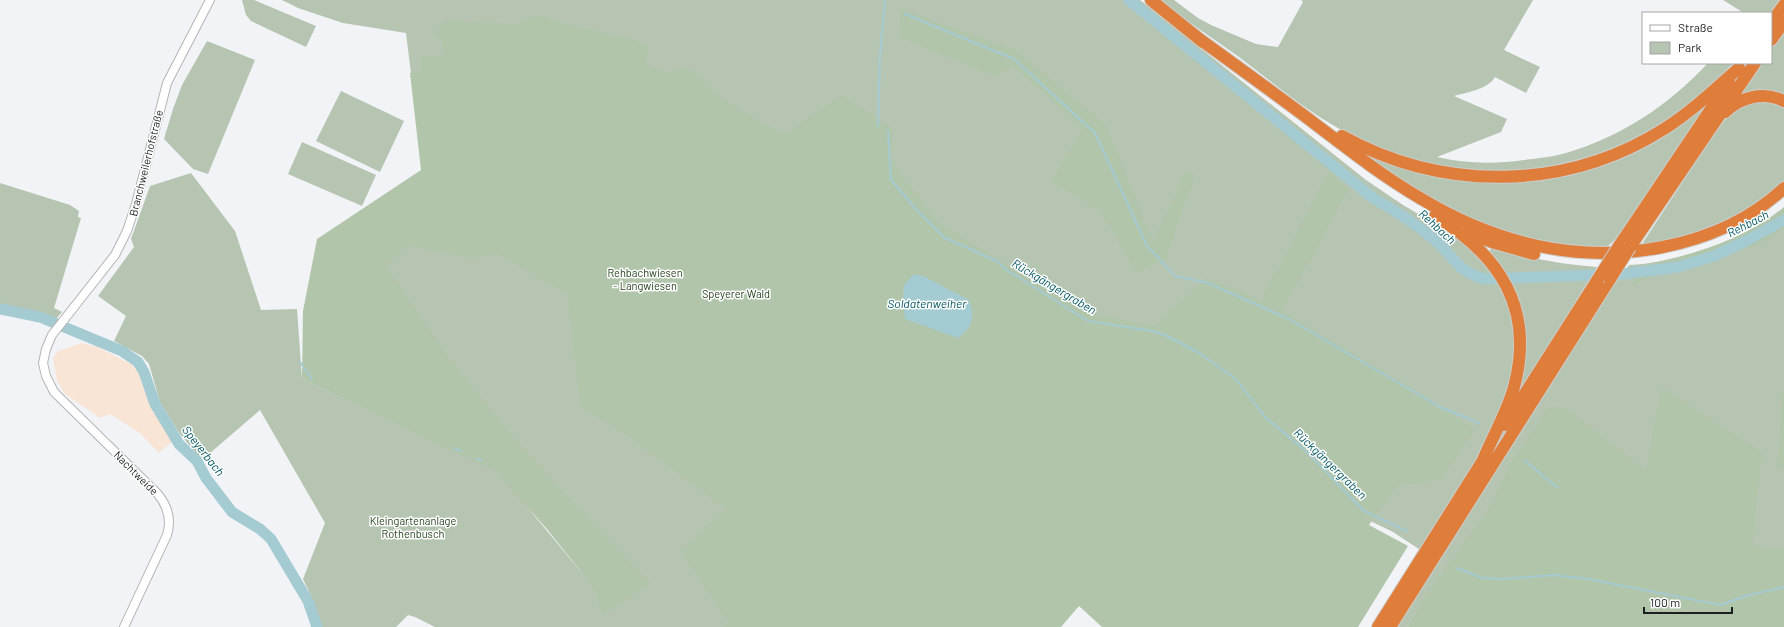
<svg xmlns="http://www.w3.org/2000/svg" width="1784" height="627" viewBox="0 0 1784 627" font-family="Barlow,sans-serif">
  <rect width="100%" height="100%" fill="#f2f3f7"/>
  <path fill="#f9e5d6" d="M 82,343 L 97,347 L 131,364 L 138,371 L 151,405 L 173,441 L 159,453 L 141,434 L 110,414 L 100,418 L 65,394 L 57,381 L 53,358 L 58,351 Z"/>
  <path fill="#b5c5b1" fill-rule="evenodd" d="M 242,0 L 254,0 L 316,26 L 306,47 L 251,21 L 246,15 Z
    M 282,0 L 1140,0 L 1366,180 L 1403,205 L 1449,232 L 1468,246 L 1492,273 L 1495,272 C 1505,294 1518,319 1517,345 C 1517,355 1514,364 1513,373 L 1520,377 C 1530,331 1517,288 1489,252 L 1491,248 C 1500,247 1511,253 1520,255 C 1546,261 1571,265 1597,267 L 1527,380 L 1544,392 L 1613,286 L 1629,265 C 1685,262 1736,242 1784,212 L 1784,592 L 1718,610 L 1570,583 L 1459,585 L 1446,579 L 1443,571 L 1407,627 L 1396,627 L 1437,561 L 1393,532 L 1362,517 L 1306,459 L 1262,422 L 1226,380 L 1187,352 L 1157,338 L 1091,327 L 1066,314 L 999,267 L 918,232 L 887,212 L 909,444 L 831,596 L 786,580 L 729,609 L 741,627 L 435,627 L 415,617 L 408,615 L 396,627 L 322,627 L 313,600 L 303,579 L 325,523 L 260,410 L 202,460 L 179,433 L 160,402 L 149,364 L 142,356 L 114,341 L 126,316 L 98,296 L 134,247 L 131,239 L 150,186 L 191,173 L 235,231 L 261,310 L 297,309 L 302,379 L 433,440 L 415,423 L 409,404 L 347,394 L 331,384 L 303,376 L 318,239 L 423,171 L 406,33 L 343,23 L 298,8 ZM 528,508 L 568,536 L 569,550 L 579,562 L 582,573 Z
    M 1159,0 L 1174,0 L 1198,18 L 1211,25 L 1256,44 L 1278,47 L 1303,2 L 1301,0 L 1533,0 L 1504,50 L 1540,67 L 1526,93 L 1495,77 C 1487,90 1467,92 1454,96 L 1507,119 L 1501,132 L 1437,157 C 1465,164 1496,164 1524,160 C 1538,158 1553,157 1566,153 C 1621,137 1669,105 1708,63 L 1733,63 C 1720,77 1706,93 1691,105 C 1591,181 1464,192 1353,136 C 1311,115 1276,85 1239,57 C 1213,38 1185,20 1159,0 Z
    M 1723,0 L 1779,0 L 1770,13 L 1744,13 Z
    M 1784,30 L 1784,97 L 1733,103 L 1762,63 L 1771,63 L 1771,49 Z
    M 207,41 L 255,60 L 208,174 L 193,169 L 164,139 L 173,109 L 182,85 Z
    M 341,91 L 404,121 L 380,172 L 316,141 Z
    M 1713,96 L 1625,230 L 1604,250 L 1556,247 L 1470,220 L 1410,188 L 1348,143 L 1401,165 L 1555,176 L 1609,162 L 1634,151 Z
    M 1756,100 L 1784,104 L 1784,182 L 1772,195 L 1711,230 L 1640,247 L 1712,137 L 1730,113 Z
    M 302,142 L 376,175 L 362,206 L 288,174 Z
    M 0,183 L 70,205 L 79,211 L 78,217 L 81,218 L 54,308 L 62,312 L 51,325 L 39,320 L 0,313 Z"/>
  <path fill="#b1c5ab" d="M 901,9 L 1017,51 L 1106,125 L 1153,241 L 1186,171 L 1195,174 L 1166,258 L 1136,272 L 1101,212 L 1051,181 L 1083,129 L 1012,65 L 995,76 L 899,37 Z
    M 536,14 L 566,24 L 635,40 L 650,48 L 644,60 L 654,69 L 667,72 L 683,69 L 692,70 L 717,94 L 738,109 L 784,134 L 842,95 L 892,128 L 892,162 L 939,223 L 1087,312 L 1153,326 L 1206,278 L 1261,301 L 1328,172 L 1349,189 L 1282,311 L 1429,399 L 1475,429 L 1441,479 L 1397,486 L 1369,525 L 1408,546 L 1358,627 L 1102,627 L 1079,606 L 1061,627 L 726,627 L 729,624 L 680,550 L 726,509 L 619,430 L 581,408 L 567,294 L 498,254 L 471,258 L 408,246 L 386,265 L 449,358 L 522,447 L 651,584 L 602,615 L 595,589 L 546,528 L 494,470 L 302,379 L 303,311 L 317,239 L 421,170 L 410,73 L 421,71 L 421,56 L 444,55 L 442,41 L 433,34 L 444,21 L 518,24 Z
    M 1784,207 L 1784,229 L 1760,244 L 1687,269 L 1650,277 L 1632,286 L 1646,264 C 1694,255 1745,239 1784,207 Z
    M 1784,384 L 1784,472 L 1777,467 Z
    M 1661,387 L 1762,452 L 1752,545 L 1782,549 L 1784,553 L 1784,627 L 1407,627 L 1435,582 L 1493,503 L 1512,460 L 1549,407 L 1566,408 L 1646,470 Z"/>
  <path fill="#a4cad2" d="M 914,274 L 925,277 L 969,300 C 975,317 973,327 958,338 L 905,319 L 903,297 L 904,285 Z"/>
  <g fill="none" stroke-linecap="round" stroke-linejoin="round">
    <path stroke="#a4cad2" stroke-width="2" d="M 905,14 L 1014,59 L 1095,133 L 1147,246 L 1175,276 L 1208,283 L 1289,319 L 1440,407 L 1479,423
      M 878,126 L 880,54 L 885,0
      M 888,131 L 891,180 L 916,209 L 945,238 L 997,261 L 1007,270 L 1088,321 L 1152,331 L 1167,336 L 1199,353 L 1236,379 L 1265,417 L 1306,451 L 1364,511 L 1407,531
      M 300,362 L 312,379
      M 454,448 L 461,451
      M 477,459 L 482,459
      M 1524,460 L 1558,488
      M 1457,568 L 1482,578 L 1502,579 L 1554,575 L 1588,579 L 1720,605 L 1749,595 L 1784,587"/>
    <path stroke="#a4cad2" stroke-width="11" d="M 1129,0 L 1373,198 C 1396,211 1415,223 1435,240 C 1455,257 1456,271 1485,279 L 1623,274 L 1678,267 L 1714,256 L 1746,241 L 1784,220
      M 0,309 L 40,317 L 122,351 L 138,362 L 144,372 L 155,404 L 179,444 L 197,461 L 206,478 L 232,512 L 260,529 L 271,539 L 308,601 L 317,627"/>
    <defs>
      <path id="tertiary" d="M 124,627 L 167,535 C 172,519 168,506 157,493 L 54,392 L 46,376 L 43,363 L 46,349 L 52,335 L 115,255 L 127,231 L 136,204 L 167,83 L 210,0"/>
      <path id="motorway" d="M 1151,0 L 1203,42
        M 1771,23 L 1784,5
        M 1198,38 C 1234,64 1270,90 1306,117 C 1343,145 1379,174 1420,198 C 1494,243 1577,264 1663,247 C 1708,238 1750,220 1784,188
        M 1771,40 L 1784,22
        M 1725,112 C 1741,97 1763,91 1784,101
        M 1342,136 C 1443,192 1566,191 1664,129 C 1691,112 1715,89 1739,68
        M 1435,216 C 1500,255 1535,309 1514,387 C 1507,412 1493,436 1483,460
        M 1468,233 L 1495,243 L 1534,254
        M 1619,246 L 1729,82
        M 1630,247 L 1755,63
        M 1505,425 L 1598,279
        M 1378,627 L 1487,454
        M 1390,627 L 1610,279"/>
    </defs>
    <use href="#tertiary" stroke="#b2b4b7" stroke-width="10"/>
    <use href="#motorway" stroke="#cdcece" stroke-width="14"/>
    <use href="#tertiary" stroke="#fff" stroke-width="8"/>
    <use href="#motorway" stroke="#df7e3a" stroke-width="12"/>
    <defs>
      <path id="motorway-bridge" d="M 1598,279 L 1619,246
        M 1610,279 L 1630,247"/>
    </defs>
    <use href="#motorway-bridge" stroke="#cdcece" stroke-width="14" stroke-linecap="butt"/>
    <use href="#motorway-bridge" stroke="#df7e3a" stroke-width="12"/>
  </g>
  <g text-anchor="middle" stroke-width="3" stroke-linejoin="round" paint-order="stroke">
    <g font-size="11" fill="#1d1e1f" stroke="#fff">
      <text transform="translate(146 163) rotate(-76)" y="4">Branchweilerhofstraße</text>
      <text transform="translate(136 473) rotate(45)" y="4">Nachtweide</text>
    </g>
    <g font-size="11" fill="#1f3d17" stroke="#fff">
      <text x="645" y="277">Rehbachwiesen<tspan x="645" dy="13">- Langwiesen</tspan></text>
      <text x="736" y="298">Speyerer Wald</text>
      <text x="413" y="525">Kleingartenanlage<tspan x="413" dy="13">Rothenbusch</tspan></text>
    </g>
    <g font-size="12" font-style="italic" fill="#005561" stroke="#fff">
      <text transform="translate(1748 224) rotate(-27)" y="4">Rehbach</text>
      <text transform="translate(1437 227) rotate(42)" y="4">Rehbach</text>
      <text transform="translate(1054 287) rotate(31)" y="4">Rückgängergraben</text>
      <text x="927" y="308">Soldatenweiher</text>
      <text transform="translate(203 451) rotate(52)" y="4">Speyerbach</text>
      <text transform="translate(1330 464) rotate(44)" y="4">Rückgängergraben</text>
    </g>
  </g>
  <rect x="1642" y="12" width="130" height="52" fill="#ffffff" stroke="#a5a5a5"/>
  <rect x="1650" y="25" width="20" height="6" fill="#ffffff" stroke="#a5a5a5"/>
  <text x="1678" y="32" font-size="12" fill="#1d1e1f">Straße</text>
  <rect x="1650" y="42" width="20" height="12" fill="#b5c5b1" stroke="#a5a5a5"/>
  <text x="1678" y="52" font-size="12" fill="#1d1e1f">Park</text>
  <path d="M1644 607v6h88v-6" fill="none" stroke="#1d1e1f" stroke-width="2"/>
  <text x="1650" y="607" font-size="12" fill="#1d1e1f" stroke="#ffffff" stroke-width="3" paint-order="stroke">100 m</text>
</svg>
